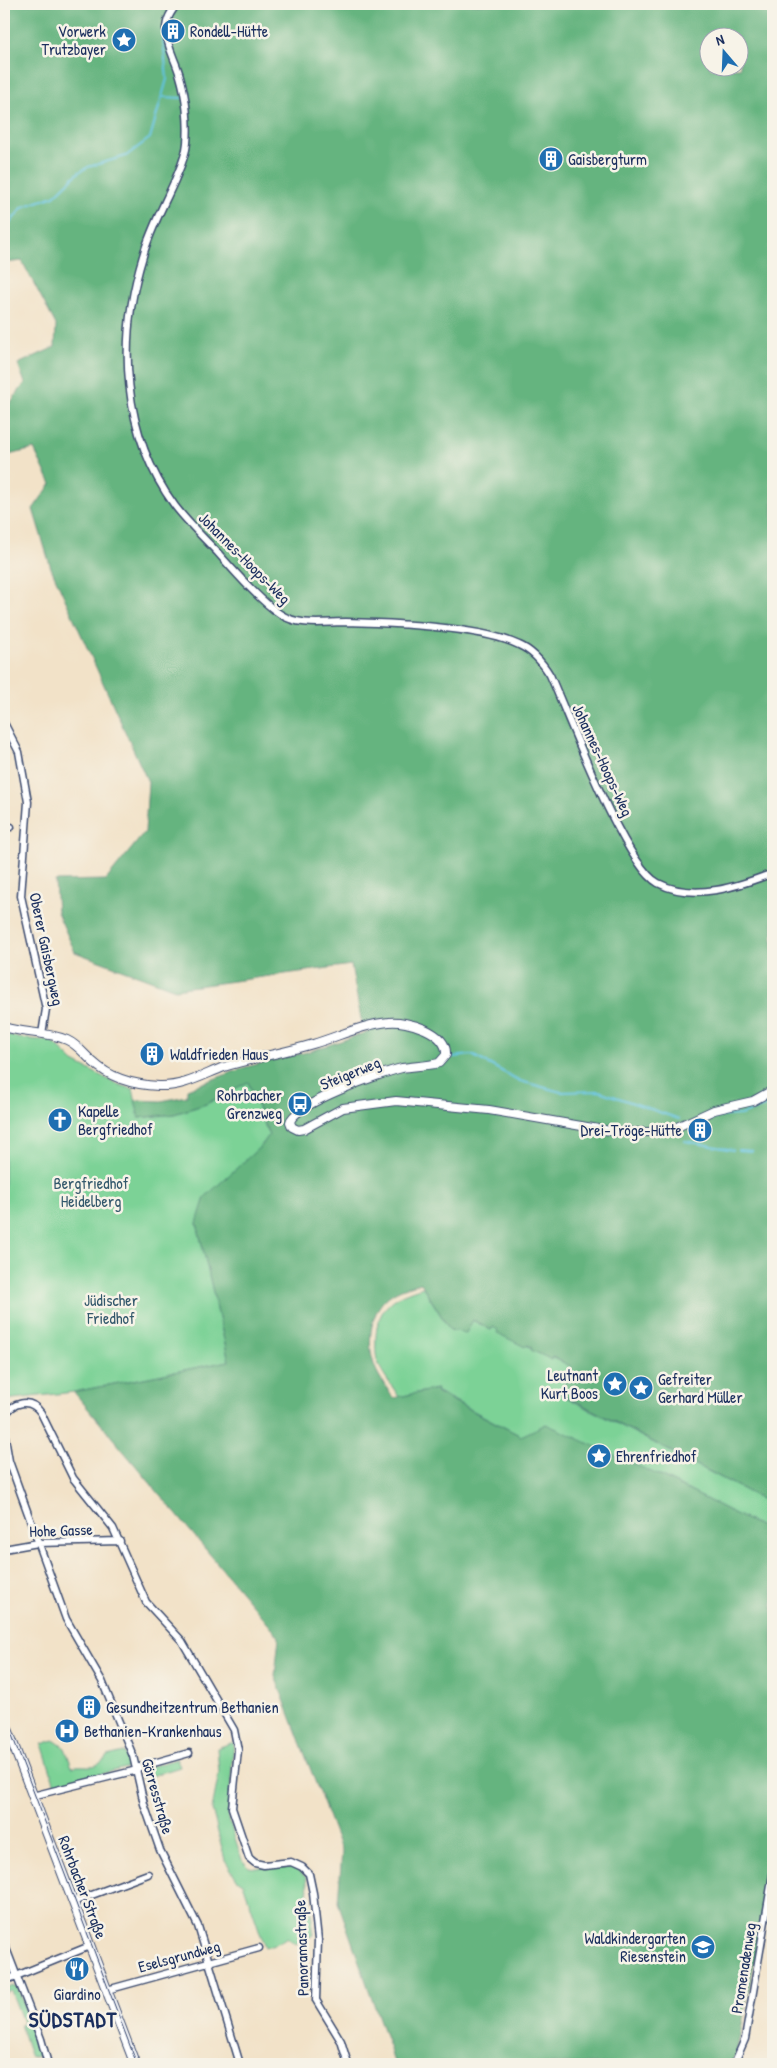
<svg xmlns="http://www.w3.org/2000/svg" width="777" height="2068" viewBox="0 0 777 2068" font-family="'Patrick Hand',sans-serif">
  <rect width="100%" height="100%" fill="#f7f3e8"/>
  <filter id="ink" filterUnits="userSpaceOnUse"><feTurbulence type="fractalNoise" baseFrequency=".02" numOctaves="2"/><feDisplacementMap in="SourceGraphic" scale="10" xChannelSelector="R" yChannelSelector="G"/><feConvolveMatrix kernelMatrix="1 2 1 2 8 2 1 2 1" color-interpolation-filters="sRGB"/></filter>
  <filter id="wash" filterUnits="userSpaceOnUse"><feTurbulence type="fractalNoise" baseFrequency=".0096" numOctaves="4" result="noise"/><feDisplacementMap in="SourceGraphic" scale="20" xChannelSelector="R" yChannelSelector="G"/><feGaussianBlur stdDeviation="1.12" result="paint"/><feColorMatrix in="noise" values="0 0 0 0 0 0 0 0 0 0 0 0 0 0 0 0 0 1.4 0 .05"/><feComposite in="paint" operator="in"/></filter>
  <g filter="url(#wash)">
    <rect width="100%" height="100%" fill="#f2e2c8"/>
    <path fill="#7cd296" stroke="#4c807a" d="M 4,1033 L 18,1038 L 52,1041 L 74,1062 L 117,1084 L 133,1089 L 140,1118 L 174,1114 L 206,1104 L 248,1082 L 269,1136 L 197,1223 L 229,1361 L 74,1392 L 4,1400 Z
      M 423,1287 L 450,1330 L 466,1332 L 472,1320 L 491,1330 L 493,1327 L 499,1330 L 497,1332 L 573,1367 L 560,1394 L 773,1505 L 773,1533 L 658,1475 L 521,1436 L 436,1391 L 436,1389 L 399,1397 C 392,1385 381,1373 377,1360 C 375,1352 376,1344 376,1336 C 378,1305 396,1295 423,1287 Z
      M 54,1740 L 65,1748 L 72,1767 C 85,1763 96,1772 107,1756 L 124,1752 L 130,1767 L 55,1785 L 42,1744 Z
      M 234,1742 L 228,1816 L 242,1860 L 249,1867 L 256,1868 L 294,1867 L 306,1877 L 314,1935 L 295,1944 L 287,1937 L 280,1942 L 265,1947 L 243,1883 L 237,1879 L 225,1860 L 212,1809 L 219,1773 L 217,1748 Z
      M 177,1759 L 180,1767 L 142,1779 L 141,1769 Z
      M 12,1986 L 18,1988 L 41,2054 L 31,2057 L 30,2055 L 20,2024 L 23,2022 L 11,1991 L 4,1993 L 4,1990 Z"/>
    <path fill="#65b47f" stroke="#40726e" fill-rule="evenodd" d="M 4,4 L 773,4 L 773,1505 L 560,1393 L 572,1367 L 553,1357 L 552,1360 L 531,1350 L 532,1347 L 527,1345 L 525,1347 L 497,1333 L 498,1330 L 493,1327 L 491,1330 L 473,1320 L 466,1333 L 450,1330 L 421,1283 C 410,1286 398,1289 389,1296 C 371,1309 367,1341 373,1361 C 376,1374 386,1386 393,1398 L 437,1389 L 436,1392 L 521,1436 L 546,1424 L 658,1475 L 773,1533 L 773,1866 L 736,2055 L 730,2064 L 395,2064 L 338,1902 L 342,1852 L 275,1676 L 279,1637 L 74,1392 L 229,1361 L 197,1223 L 205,1197 L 262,1145 L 269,1135 L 248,1082 L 206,1104 L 174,1114 L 139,1118 L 135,1100 L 161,1101 L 187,1096 L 187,1089 L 246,1067 L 307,1052 L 371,1031 L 362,1024 L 351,965 L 175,989 L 75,952 L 57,912 L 55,881 L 106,880 L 145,832 L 148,782 L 51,568 L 33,509 L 51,484 L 34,449 L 4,456 L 4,411 L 25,383 L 18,364 L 55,347 L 56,325 L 22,261 L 4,263 ZM 710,38 L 740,38 L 740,68 L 710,68 Z"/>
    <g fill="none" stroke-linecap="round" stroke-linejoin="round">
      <path stroke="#64c4e3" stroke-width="2" d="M 163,97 L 182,98
        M 4,230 L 23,207 L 54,196 L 79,172 L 88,167 L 126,156 L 150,138 L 167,79 L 163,39
        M 453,1057 L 472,1055 L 520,1081 L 561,1092 L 599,1091 L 679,1119
        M 702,1121 L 721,1116 L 740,1115 L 773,1104
        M 685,1141 L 733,1150
        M 738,1150 L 752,1151"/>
    </g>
  </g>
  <g filter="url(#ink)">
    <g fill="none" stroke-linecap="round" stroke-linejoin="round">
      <defs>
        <path id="minor" d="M 177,4 C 171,12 166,19 166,30 C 166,45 176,61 180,76 C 186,96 189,123 187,143 C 186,156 180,168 175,180 C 164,205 150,230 143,256 C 117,340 122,434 175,506 C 188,523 204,538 218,553 C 234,571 260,601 280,614 C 299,627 325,622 346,622 C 390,623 480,626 519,645 C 533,651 542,662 550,675 C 568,715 624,865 658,883 C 694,902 739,886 773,873
          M 4,723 L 19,752 L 28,802 L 21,896 L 46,1009 L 42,1034
          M 4,826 L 11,827
          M 4,1417 C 12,1402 30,1397 41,1413 L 73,1478 L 113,1528 L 146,1602 L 182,1641 L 234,1730 L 238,1750 L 232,1808 L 249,1858 L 255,1863 L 264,1865 L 291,1862 L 302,1867 L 309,1874 L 313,1893 L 318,1940 L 316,2000 L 341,2041 L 348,2064
          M 4,1432 L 9,1461 L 66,1619 L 102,1681 L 133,1756 L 144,1804 L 160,1850 L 198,1926 L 240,2064
          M 4,1549 L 38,1543 L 120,1541
          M 136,1768 L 189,1753
          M 32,1796 L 137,1770
          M 73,1902 L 148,1874
          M 4,1943 L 41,2039 L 48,2064
          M 4,1981 L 90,1946
          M 107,1990 L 259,1948
          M 734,2064 L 745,2039 L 773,1874"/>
        <path id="tertiary" d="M 4,1027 C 24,1034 47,1031 67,1040 C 78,1045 84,1054 93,1062 C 110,1078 135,1085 159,1086 C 183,1087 203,1075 224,1067 C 253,1058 283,1053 313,1044 C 337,1037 364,1024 389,1022 C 407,1020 448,1032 446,1055 L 439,1063 C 427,1066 414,1066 402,1068 C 381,1073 294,1104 290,1122 L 292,1127 L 298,1130 L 304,1129 L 343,1108 L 396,1101 L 489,1110 L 616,1132 L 653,1132 L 677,1127 L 714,1110 L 753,1101 L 773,1090"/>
        <path id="secondary" d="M 4,1720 L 135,2064"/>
      </defs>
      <use href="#minor" stroke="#3b4a6e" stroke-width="9"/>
      <use href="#tertiary" stroke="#3b4a6e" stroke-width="10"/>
      <use href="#secondary" stroke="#3b4a6e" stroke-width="11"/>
      <use href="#minor" stroke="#fff" stroke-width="6"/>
      <use href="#tertiary" stroke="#fff" stroke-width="8"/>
      <use href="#secondary" stroke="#fff" stroke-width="9"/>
      <path stroke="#1b2f5e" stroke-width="1" d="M 4,1714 L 137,2064"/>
    </g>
  </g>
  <defs>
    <symbol id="building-disc" viewBox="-11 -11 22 22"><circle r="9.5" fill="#1f6fb2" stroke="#f7f3e8"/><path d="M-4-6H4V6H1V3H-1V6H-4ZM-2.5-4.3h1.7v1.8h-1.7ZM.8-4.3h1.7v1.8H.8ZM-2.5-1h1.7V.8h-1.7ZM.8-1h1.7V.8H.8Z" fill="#fff"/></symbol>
    <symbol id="sight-disc" viewBox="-11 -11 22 22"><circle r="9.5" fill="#1f6fb2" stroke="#f7f3e8"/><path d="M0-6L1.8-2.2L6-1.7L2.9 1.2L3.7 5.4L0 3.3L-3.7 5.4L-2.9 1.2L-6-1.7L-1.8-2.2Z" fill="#fff"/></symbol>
    <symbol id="bus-disc" viewBox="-11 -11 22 22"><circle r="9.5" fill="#1f6fb2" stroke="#f7f3e8"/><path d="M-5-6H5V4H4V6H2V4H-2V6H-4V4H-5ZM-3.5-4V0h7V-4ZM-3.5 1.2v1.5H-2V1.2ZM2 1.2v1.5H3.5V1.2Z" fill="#fff"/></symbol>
    <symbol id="church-disc" viewBox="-11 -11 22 22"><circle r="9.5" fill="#1f6fb2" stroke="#f7f3e8"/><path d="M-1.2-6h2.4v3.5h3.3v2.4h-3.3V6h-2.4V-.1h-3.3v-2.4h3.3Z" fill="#fff"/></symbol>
    <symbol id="hospital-disc" viewBox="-11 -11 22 22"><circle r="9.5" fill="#1f6fb2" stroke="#f7f3e8"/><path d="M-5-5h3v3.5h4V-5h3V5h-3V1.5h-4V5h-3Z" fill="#fff"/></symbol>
    <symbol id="school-disc" viewBox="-11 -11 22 22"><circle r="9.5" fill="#1f6fb2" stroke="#f7f3e8"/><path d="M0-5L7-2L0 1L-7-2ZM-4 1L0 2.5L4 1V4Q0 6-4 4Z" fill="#fff"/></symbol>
    <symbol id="restaurant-disc" viewBox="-11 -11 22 22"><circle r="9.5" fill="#1f6fb2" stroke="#f7f3e8"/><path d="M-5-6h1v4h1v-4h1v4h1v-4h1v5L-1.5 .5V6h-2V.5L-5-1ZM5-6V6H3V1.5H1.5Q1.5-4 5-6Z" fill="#fff"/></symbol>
  </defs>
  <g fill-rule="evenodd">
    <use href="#building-disc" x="159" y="17" width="28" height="28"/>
    <use href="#sight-disc" x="110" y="26" width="28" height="28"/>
    <use href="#building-disc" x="537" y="145" width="28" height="28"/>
    <use href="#building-disc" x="138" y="1040" width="28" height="28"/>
    <use href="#bus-disc" x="286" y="1090" width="28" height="28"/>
    <use href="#church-disc" x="46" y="1106" width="28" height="28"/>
    <use href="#building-disc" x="686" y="1116" width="28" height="28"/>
    <use href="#sight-disc" x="601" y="1370" width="28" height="28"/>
    <use href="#sight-disc" x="627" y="1374" width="28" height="28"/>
    <use href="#sight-disc" x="585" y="1442" width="28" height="28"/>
    <use href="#building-disc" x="75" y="1693" width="28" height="28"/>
    <use href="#hospital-disc" x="53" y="1717" width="28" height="28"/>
    <use href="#school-disc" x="689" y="1933" width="28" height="28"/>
    <use href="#restaurant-disc" x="63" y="1955" width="28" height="28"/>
  </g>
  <g text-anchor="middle" stroke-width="5" stroke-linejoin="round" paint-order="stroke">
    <g font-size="16" fill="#1b2f5e" stroke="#f7f3e8" text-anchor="start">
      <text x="106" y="37" text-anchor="end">Vorwerk<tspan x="106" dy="18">Trutzbayer</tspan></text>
      <text x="190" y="37">Rondell-Hütte</text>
      <text x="568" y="165">Gaisbergturm</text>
      <text x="170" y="1060">Waldfrieden Haus</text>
      <text x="282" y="1101" text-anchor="end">Rohrbacher<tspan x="282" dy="18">Grenzweg</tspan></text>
      <text x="78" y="1117">Kapelle<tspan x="78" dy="18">Bergfriedhof</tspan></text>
      <text x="682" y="1136" text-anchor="end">Drei-Tröge-Hütte</text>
      <text x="598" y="1381" text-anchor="end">Leutnant<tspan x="598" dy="18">Kurt Boos</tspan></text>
      <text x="658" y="1385">Gefreiter<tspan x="658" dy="18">Gerhard Müller</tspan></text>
      <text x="616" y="1462">Ehrenfriedhof</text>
      <text x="106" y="1713">Gesundheitzentrum Bethanien</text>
      <text x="84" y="1737">Bethanien-Krankenhaus</text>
      <text x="686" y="1944" text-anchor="end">Waldkindergarten<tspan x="686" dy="18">Riesenstein</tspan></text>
      <text x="77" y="2000" text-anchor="middle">Giardino</text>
    </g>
    <g font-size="16" fill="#1b2f5e" stroke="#f7f3e8">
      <text transform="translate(245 558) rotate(45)" y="6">Johannes-Hoops-Weg</text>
      <text transform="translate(603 760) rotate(65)" y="6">Johannes-Hoops-Weg</text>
      <text transform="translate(47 949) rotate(78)" y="6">Oberer Gaisbergweg</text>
      <text transform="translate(350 1073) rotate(-22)" y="6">Steigerweg</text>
      <text transform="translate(61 1530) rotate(-2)" y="6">Hohe Gasse</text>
      <text transform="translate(158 1796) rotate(74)" y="6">Görresstraße</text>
      <text transform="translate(83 1887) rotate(69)" y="6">Rohrbacher Straße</text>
      <text transform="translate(301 1948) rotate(-92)" y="6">Panoramastraße</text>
      <text transform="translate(179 1956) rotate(-15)" y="6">Eselsgrundweg</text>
      <text transform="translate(743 1968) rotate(-81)" y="6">Promenadenweg</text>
    </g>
    <g font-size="16" fill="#33586c" stroke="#f7f3e8">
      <text x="91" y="1189">Bergfriedhof<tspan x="91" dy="18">Heidelberg</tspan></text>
      <text x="111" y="1306">Jüdischer<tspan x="111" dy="18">Friedhof</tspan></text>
    </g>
    <g font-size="21" font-weight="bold" letter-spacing="1" fill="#1b2f5e" stroke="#f7f3e8">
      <text x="73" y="2027">SÜDSTADT</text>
    </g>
  </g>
  <rect width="777" height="2068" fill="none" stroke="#f7f3e8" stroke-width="20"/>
  <g transform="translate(724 52) rotate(341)"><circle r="24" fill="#f7f3e8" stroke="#9fa5b1"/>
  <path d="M0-4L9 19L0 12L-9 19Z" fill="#1f6fb2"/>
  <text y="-8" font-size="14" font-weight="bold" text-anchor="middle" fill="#1b2f5e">N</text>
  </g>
</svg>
